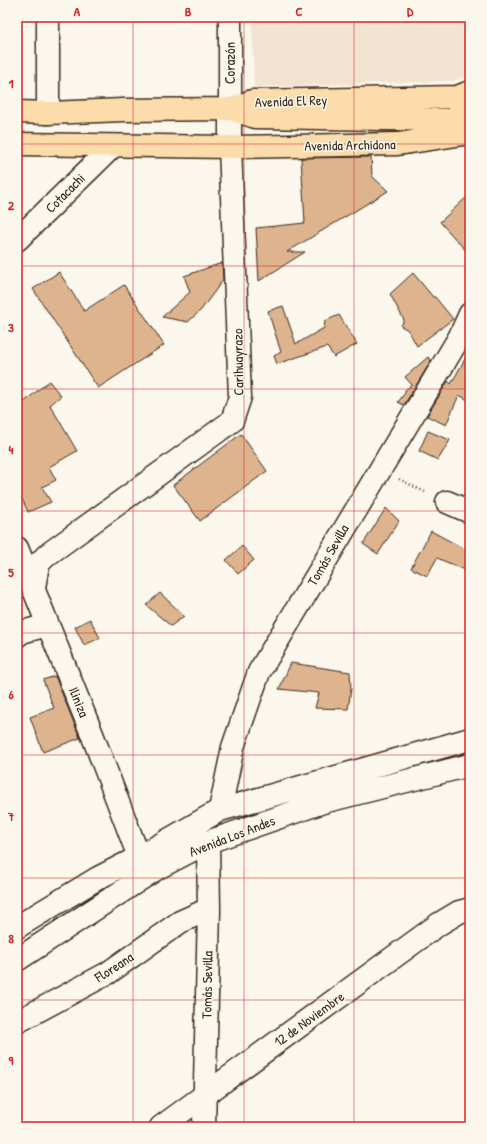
<svg xmlns="http://www.w3.org/2000/svg" width="487" height="1144" viewBox="0 0 487 1144" font-family="'Patrick Hand',sans-serif">
  <rect width="100%" height="100%" fill="#fbf7ec"/>
  <filter id="ink" filterUnits="userSpaceOnUse"><feTurbulence type="fractalNoise" baseFrequency=".025" numOctaves="2"/><feDisplacementMap in="SourceGraphic" scale="8" xChannelSelector="R" yChannelSelector="G"/><feConvolveMatrix kernelMatrix="1 2 1 2 8 2 1 2 1" color-interpolation-filters="sRGB"/></filter>
  <g filter="url(#ink)">
    <path fill="#f2e3d0" d="M 252,17 L 470,17 L 470,75 L 454,81 L 254,87 Z"/>
    <path fill="#deb48f" stroke="#3b2a1e" d="M 371,157 L 372,176 L 388,191 L 287,252 L 305,252 L 259,281 L 256,228 L 305,223 L 301,158 Z
      M 470,194 L 470,255 L 440,222 Z
      M 222,263 L 223,280 L 201,310 L 188,322 L 162,317 L 190,292 L 184,276 Z
      M 59,272 L 84,311 L 124,285 L 164,345 L 98,388 L 33,289 Z
      M 413,273 L 433,297 L 435,297 L 453,319 L 417,346 L 408,330 L 401,326 L 404,320 L 390,294 Z
      M 283,306 L 296,344 L 324,328 L 325,321 L 339,315 L 357,344 L 334,357 L 327,347 L 277,364 L 274,356 L 281,352 L 268,311 Z
      M 470,350 L 470,401 L 459,395 L 446,425 L 427,416 L 448,381 L 451,384 Z
      M 428,357 L 431,361 L 404,405 L 398,402 L 405,393 L 405,390 L 412,385 L 405,377 Z
      M 49,381 L 61,396 L 50,405 L 77,451 L 49,467 L 56,480 L 42,487 L 51,502 L 28,512 L 17,488 L 17,408 Z
      M 428,431 L 450,440 L 438,460 L 419,451 Z
      M 241,434 L 267,471 L 200,521 L 173,485 Z
      M 386,508 L 399,521 L 378,554 L 363,544 Z
      M 431,531 L 470,552 L 470,572 L 437,558 L 427,576 L 411,568 Z
      M 242,546 L 254,560 L 238,574 L 226,560 Z
      M 160,593 L 184,616 L 171,626 L 146,605 Z
      M 90,619 L 100,638 L 84,645 L 75,627 Z
      M 291,663 L 350,672 L 351,689 L 348,709 L 315,708 L 319,693 L 279,689 Z
      M 55,676 L 80,738 L 43,752 L 30,717 L 54,708 L 43,680 Z"/>
    <g fill="none" stroke-linecap="round" stroke-linejoin="round">
      <defs>
        <path id="minor" d="M 48,113 L 48,17
          M 17,240 L 113,146
          M 447,502 L 470,512
          M 17,548 L 92,734 L 139,857
          M 34,588 L 38,564 L 47,555 L 232,421 L 240,397 L 230,147 L 230,17
          M 17,636 L 22,632 L 48,625
          M 220,810 L 233,747 L 259,672 L 459,338 L 470,314
          M 17,927 L 98,878 L 139,857 L 220,810 L 470,739
          M 17,960 L 156,869 L 208,842 L 323,802 L 470,765
          M 17,1022 L 108,973 L 180,922 L 209,909
          M 204,1127 L 209,909 L 208,842"/>
        <path id="tertiary" d="M 161,1127 L 439,924 L 459,912 L 470,909"/>
        <path id="primary" d="M 231,109 L 255,117 L 450,120 L 470,113
          M 17,112 L 48,113 L 123,110 L 231,109 L 252,101 L 457,97 L 470,92
          M 17,144 L 230,147 L 398,144 L 470,133"/>
      </defs>
      <use href="#minor" stroke="#3b2a1e" stroke-width="25"/>
      <use href="#tertiary" stroke="#3b2a1e" stroke-width="25"/>
      <use href="#primary" stroke="#3b2a1e" stroke-width="25"/>
      <path stroke="#3b2a1e" stroke-width="2.5" stroke-dasharray="1 3" stroke-linecap="butt" d="M 399,479 L 427,493"/>
      <use href="#minor" stroke="#fbf7ec" stroke-width="22"/>
      <use href="#tertiary" stroke="#fbf7ec" stroke-width="22"/>
      <use href="#primary" stroke="#fddcac" stroke-width="22"/>
    </g>
  </g>
  <path fill="none" stroke="#d62828" stroke-width="1" stroke-opacity="0.55" d="M 133,17 L 133,1127M 244,17 L 244,1127M 354,17 L 354,1127M 17,144 L 470,144M 17,266 L 470,266M 17,389 L 470,389M 17,511 L 470,511M 17,633 L 470,633M 17,755 L 470,755M 17,878 L 470,878M 17,1000 L 470,1000"/>
  <g text-anchor="middle" stroke-width="3" stroke-linejoin="round" paint-order="stroke">
    <g font-size="14" fill="#3b2a1e" stroke="#fbf7ec">
      <text transform="translate(230 63) rotate(-90)" y="5">Corazón</text>
      <text transform="translate(291 101) rotate(-2)" y="5">Avenida El Rey</text>
      <text transform="translate(350 145) rotate(-1)" y="5">Avenida Archidona</text>
      <text transform="translate(65 193) rotate(-45)" y="5">Cotacachi</text>
      <text transform="translate(238 362) rotate(-91)" y="5">Carihuayrazo</text>
      <text transform="translate(328 555) rotate(-60)" y="5">Tomás Sevilla</text>
      <text transform="translate(79 702) rotate(68)" y="5">Iliniza</text>
      <text transform="translate(232 836) rotate(-21)" y="5">Avenida Los Andes</text>
      <text transform="translate(114 967) rotate(-33)" y="5">Floreana</text>
      <text transform="translate(207 985) rotate(-89)" y="5">Tomás Sevilla</text>
      <text transform="translate(309 1019) rotate(-36)" y="5">12 de Noviembre</text>
    </g>
  </g>
  <rect width="487" height="1144" fill="none" stroke="#fbf7ec" stroke-width="44"/>
  <rect x="22" y="22" width="443" height="1100" fill="none" stroke="#d62828" stroke-width="1.5"/>
  <g font-size="13" text-anchor="middle" font-weight="bold" fill="#d62828">
    <text x="77" y="16">A</text>
    <text x="188" y="16">B</text>
    <text x="299" y="16">C</text>
    <text x="410" y="16">D</text>
    <text x="11" y="88">1</text>
    <text x="11" y="210">2</text>
    <text x="11" y="332">3</text>
    <text x="11" y="454">4</text>
    <text x="11" y="577">5</text>
    <text x="11" y="699">6</text>
    <text x="11" y="821">7</text>
    <text x="11" y="943">8</text>
    <text x="11" y="1065">9</text>
  </g>
</svg>
